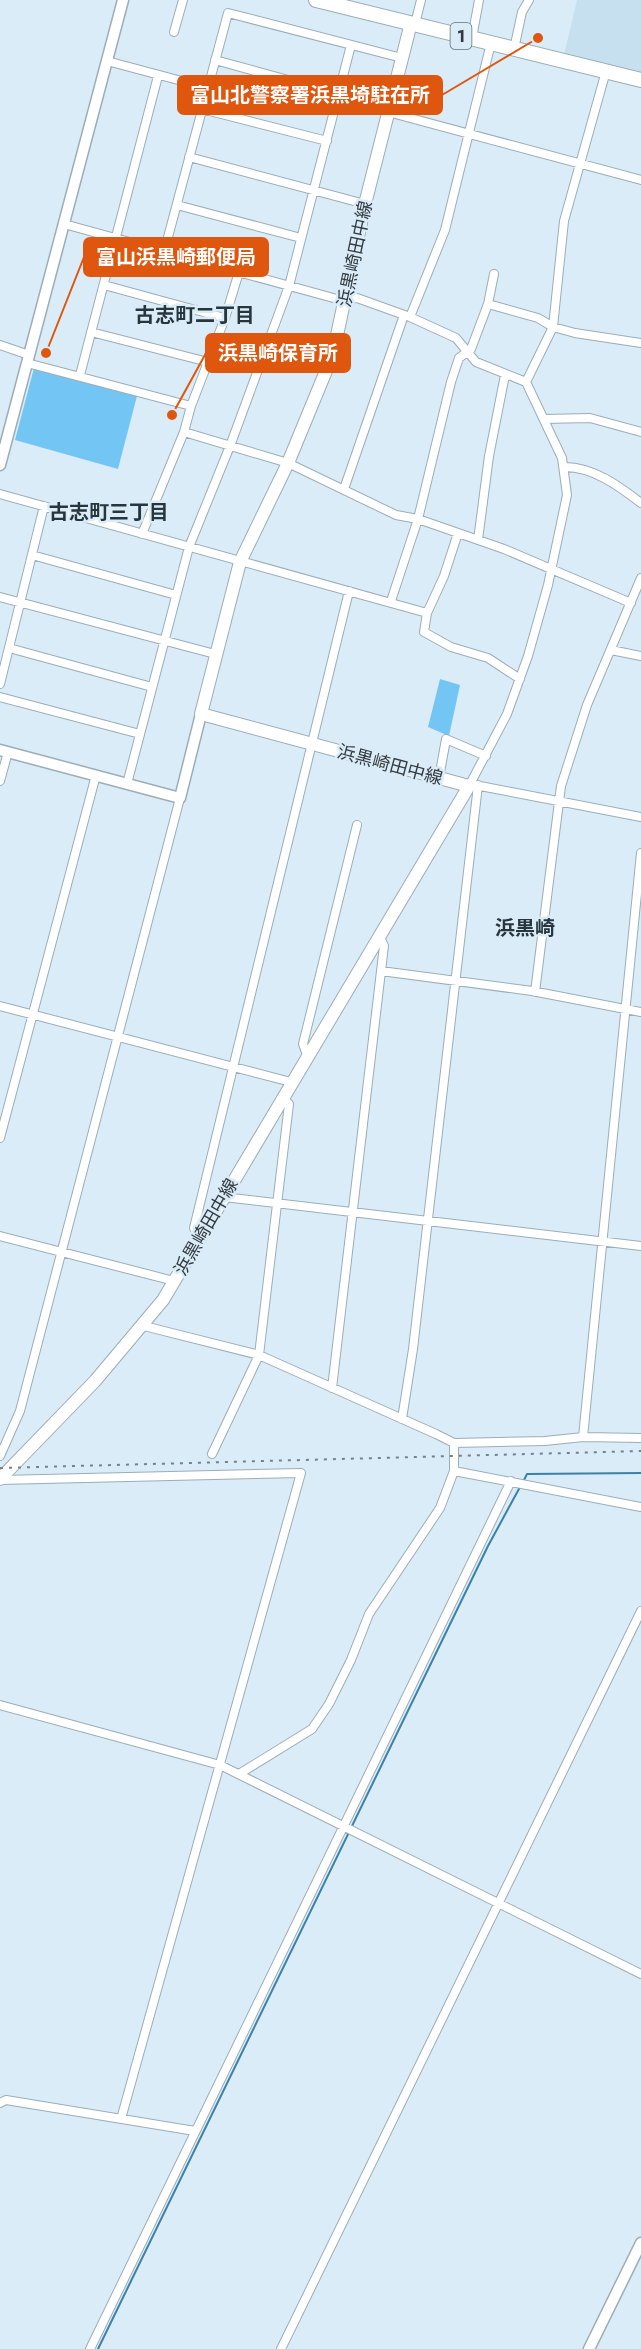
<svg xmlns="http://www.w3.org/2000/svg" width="641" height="2349" viewBox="0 0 641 2349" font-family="Jost,'Noto Sans JP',sans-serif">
  <rect width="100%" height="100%" fill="#daecf7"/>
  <path fill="#c7e0ef" d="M 577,0 L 641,0 L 641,75 L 564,55 Z"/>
  <path fill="#73c6f4" d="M 34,368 L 137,396 L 118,469 L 15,440 Z
    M 440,679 L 460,685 L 449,736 L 428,727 Z"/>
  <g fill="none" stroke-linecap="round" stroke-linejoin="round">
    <path stroke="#3b82a6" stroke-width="2" d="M 523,1482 L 527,1474 L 641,1473
      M 98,2349 L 488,1546 L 520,1487"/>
    <defs>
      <path id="minor" d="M 415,24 L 421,0
        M 174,32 L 183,0
        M 472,38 L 479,0
        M 514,49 L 522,12 L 529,0
        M 215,60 L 339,94
        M 107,61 L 208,88
        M 202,109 L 327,141
        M 388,112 L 641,180
        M 189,157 L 365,204
        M 177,205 L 301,238
        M 64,224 L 337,299 L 357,298 L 410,317 L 456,338 L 476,362 L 526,382 L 562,458 L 567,495 L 548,585 L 528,656 L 507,714 L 469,786
        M 164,252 L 228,13 L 402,58
        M 494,274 L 488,304 L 538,318 L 553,327 L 575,333 L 641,343
        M 104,285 L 225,318 L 239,272
        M 410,317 L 445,230 L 491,43
        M 91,332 L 208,362 L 225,318
        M 0,345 L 29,355
        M 27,363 L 191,406 L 184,432 L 142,534
        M 80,375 L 158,76
        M 526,382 L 553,327 L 564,221 L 606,71
        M 191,406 L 208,362
        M 544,419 L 590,418 L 641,432
        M 184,432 L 288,463 L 396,515 L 418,519 L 504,549 L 631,603
        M 565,467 C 593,467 619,486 641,503
        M 344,489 L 404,315
        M 0,494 L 427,613 L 444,576 L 458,533
        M 478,540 L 489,456 L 505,375
        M 32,555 L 176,595
        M 0,597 L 215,654
        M 391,601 L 418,519 L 451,382 L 459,358 L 471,349 L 488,304
        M 427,613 L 424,632 L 451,647 L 488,658 L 520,679
        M 9,648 L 152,687
        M 611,650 L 641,656
        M 0,684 L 44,506
        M 0,697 L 140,734
        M 439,778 L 446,739 L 486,756
        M 0,781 L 8,752
        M 127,784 L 189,547 L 230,446 L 289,286 L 351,45
        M 475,785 L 641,817
        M 379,935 L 384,946 L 381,971 L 532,991 L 641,1012
        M 535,992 L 561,786 L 587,705 L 641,578
        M 0,1006 L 291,1082
        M 307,1055 L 303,1044 L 357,825
        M 0,1138 L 96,775
        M 224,1197 L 641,1246
        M 0,1236 L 174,1281
        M 199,1239 L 194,1228 L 349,591
        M 144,1326 L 259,1355 L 436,1434 L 454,1443 L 454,1471
        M 332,1388 L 381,971
        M 402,1419 L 413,1349 L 478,785
        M 583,1437 L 641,853
        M 454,1443 L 545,1441 L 583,1437 L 641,1438
        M 212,1454 L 259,1355 L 289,1104 L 282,1097
        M 0,1456 L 20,1411 L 180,798
        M 0,1480 L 301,1473 L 121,2119
        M 0,1705 L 220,1765 L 641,1974
        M 239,1774 L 312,1729 L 329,1704 L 351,1660 L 369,1614 L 440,1508 L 454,1471 L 641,1507
        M 0,2103 L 6,2100 L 195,2131
        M 90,2349 L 511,1481
        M 281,2349 L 641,1611"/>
      <path id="tertiary" d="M 0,465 L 123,0
        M 0,750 L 180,798 L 201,714
        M 589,2349 L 641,2243"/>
      <path id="secondary" d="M 0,1479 L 95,1381 L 163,1300 L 469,786 L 201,714 L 240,562 L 288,463 L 333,354 L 365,204 L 411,23"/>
      <path id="primary" d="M 316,0 L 641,80"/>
    </defs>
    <use href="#minor" stroke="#9cadb7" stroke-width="10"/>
    <use href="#tertiary" stroke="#9cadb7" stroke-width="13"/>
    <use href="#secondary" stroke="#9cadb7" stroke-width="14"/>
    <use href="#primary" stroke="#9cadb7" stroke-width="16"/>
    <use href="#minor" stroke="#fff" stroke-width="8"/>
    <use href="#tertiary" stroke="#fff" stroke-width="10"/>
    <use href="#secondary" stroke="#fff" stroke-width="12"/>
    <use href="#primary" stroke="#fff" stroke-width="14"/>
    <path stroke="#758188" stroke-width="2" stroke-dasharray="3 6" stroke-linecap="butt" d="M 0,1468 L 641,1451"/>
  </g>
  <g text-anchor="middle" stroke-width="5" stroke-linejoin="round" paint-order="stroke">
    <rect fill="#daecf7" stroke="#656f76" stroke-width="1.5" x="450.5" y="23" width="21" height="26" rx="4.5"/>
    <g font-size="16" font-weight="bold" fill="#333a3f">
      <text x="461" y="42">1</text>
    </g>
    <g font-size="18" fill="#333a3f" stroke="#daecf7">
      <text transform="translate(355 254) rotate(-78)" y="6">浜黒崎田中線</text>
      <text transform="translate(390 765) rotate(15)" y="6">浜黒崎田中線</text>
      <text transform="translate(206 1227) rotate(-60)" y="6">浜黒崎田中線</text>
    </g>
    <g font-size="20" font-weight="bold" fill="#27353d" stroke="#daecf7">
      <text x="195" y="322">古志町二丁目</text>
      <text x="109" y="519">古志町三丁目</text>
      <text x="525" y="935">浜黒崎</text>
    </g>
  </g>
  <path fill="none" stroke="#df570f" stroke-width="2" d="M538 38L442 95M46 353L84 257M172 415L206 353"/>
  <g fill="#df570f" stroke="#daecf7" stroke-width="2">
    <circle cx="538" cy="38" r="6"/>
    <circle cx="46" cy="353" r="6"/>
    <circle cx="172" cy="415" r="6"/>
  </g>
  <g fill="#df570f" stroke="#df570f" stroke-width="2">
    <rect x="178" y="76" width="264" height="38" rx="6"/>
    <rect x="84" y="238" width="184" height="38" rx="6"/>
    <rect x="206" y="334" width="144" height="38" rx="6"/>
  </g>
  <g font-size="20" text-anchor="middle" font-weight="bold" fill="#fff">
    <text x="310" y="102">富山北警察署浜黒埼駐在所</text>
    <text x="176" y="264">富山浜黒崎郵便局</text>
    <text x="278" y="360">浜黒崎保育所</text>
  </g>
</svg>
